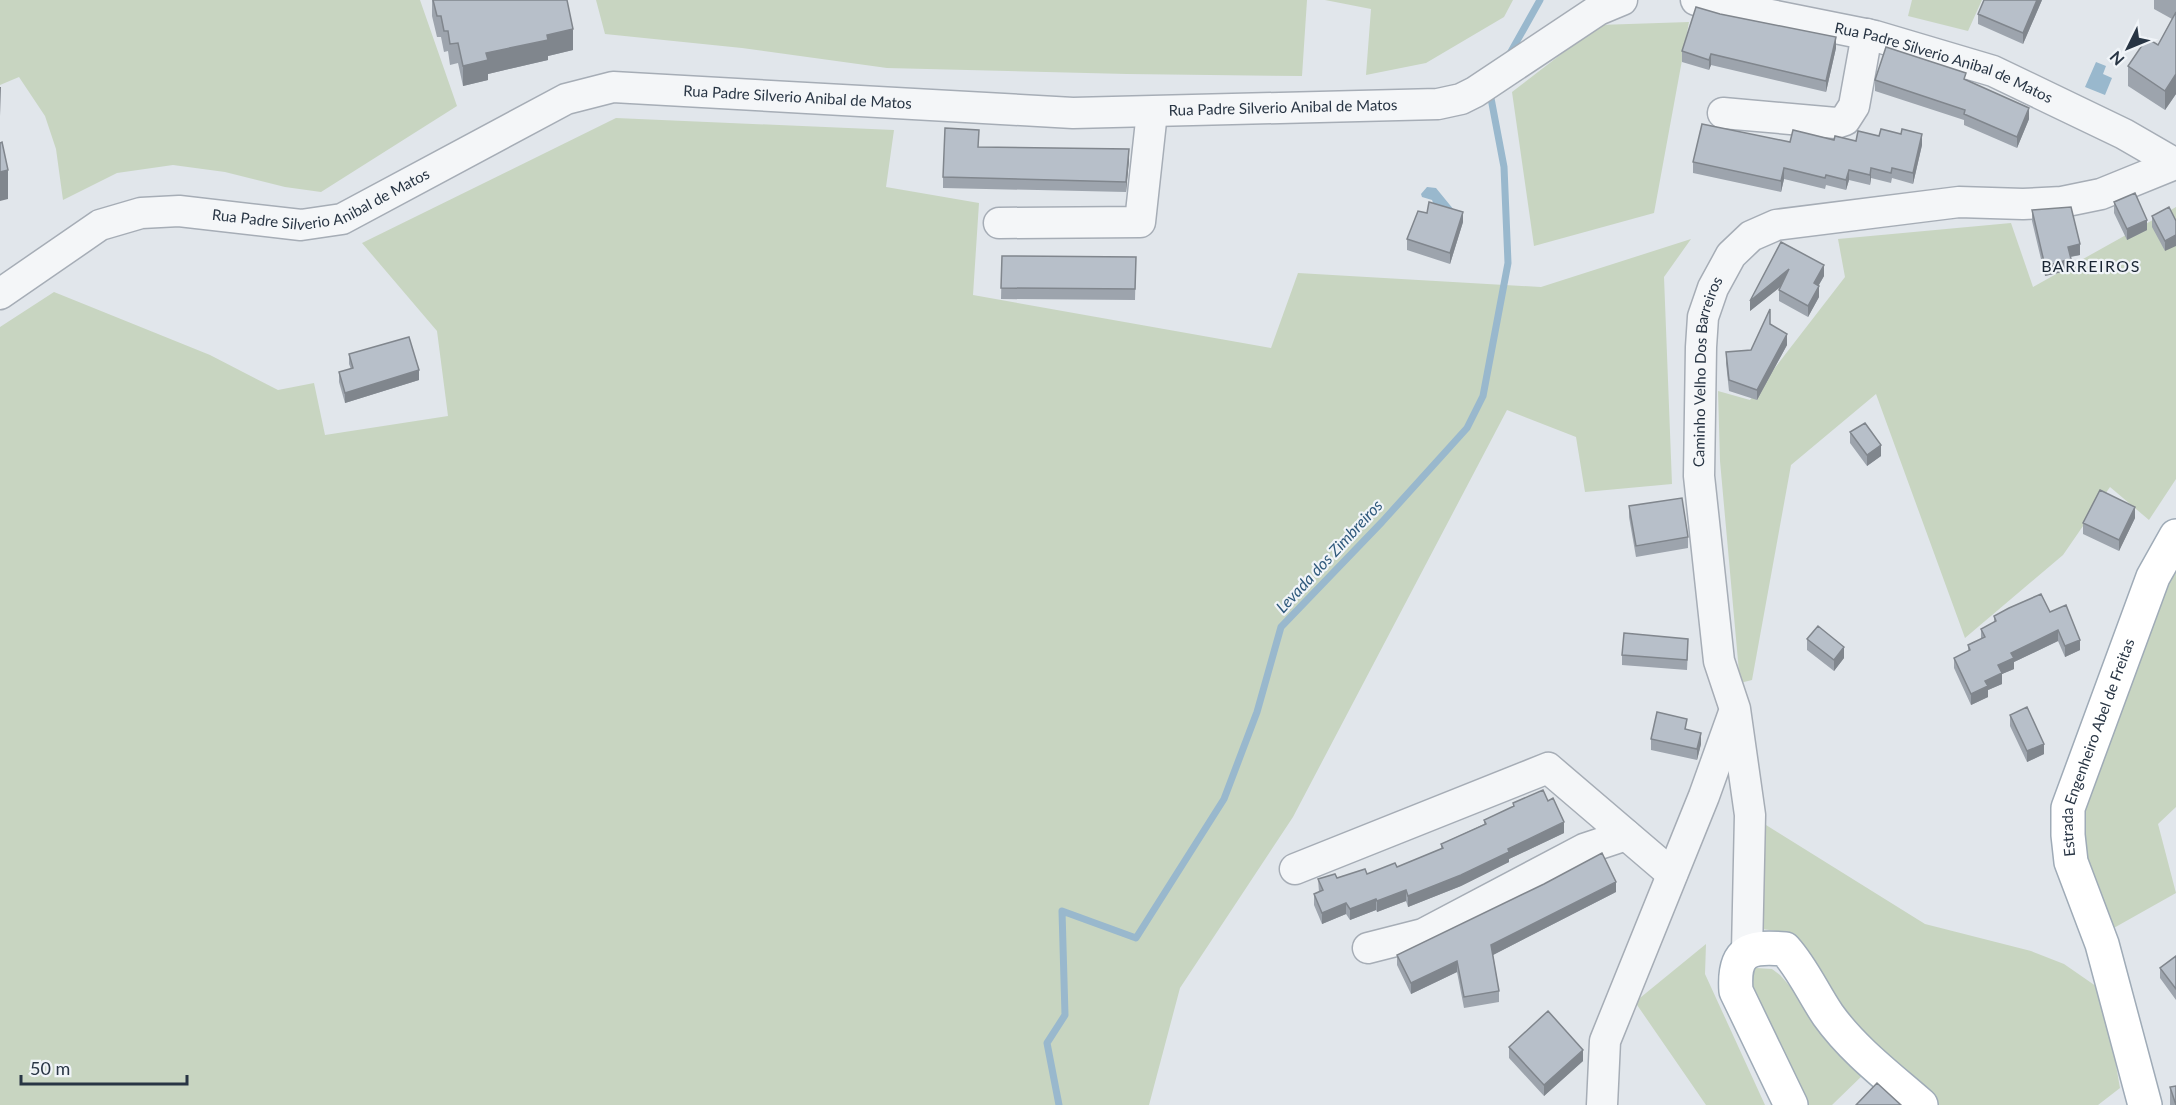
<svg xmlns="http://www.w3.org/2000/svg" width="2176" height="1105" viewBox="0 0 2176 1105" font-family="Lato,sans-serif">
  <rect width="100%" height="100%" fill="#e1e6eb"/>
  <path fill="#c8d5c1" d="M 0,0 L 420,0 L 457,106 L 321,192 L 285,187 L 225,172 L 173,165 L 117,173 L 63,200 L 56,149 L 45,116 L 19,77 L 0,85 Z
    M 596,0 L 1307,0 L 1302,76 L 1127,74 L 887,68 L 742,48 L 605,34 Z
    M 1325,0 L 1513,0 L 1504,17 L 1426,63 L 1366,75 L 1371,9 Z
    M 1912,0 L 1982,0 L 1968,31 L 1908,16 Z
    M 1689,22 L 1654,213 L 1534,246 L 1512,92 L 1599,25 Z
    M 616,118 L 894,130 L 886,187 L 979,203 L 973,295 L 1271,348 L 1298,273 L 1541,287 L 1691,239 L 1664,277 L 1672,484 L 1585,492 L 1576,437 L 1507,410 L 1293,817 L 1180,988 L 1149,1105 L 0,1105 L 0,327 L 54,292 L 210,355 L 278,390 L 314,383 L 325,435 L 448,416 L 437,331 L 362,243 Z
    M 2176,207 L 2176,479 L 2149,520 L 2110,487 L 2063,555 L 1965,638 L 1876,394 L 1791,465 L 1752,680 L 1740,683 L 1720,461 L 1718,391 L 1750,400 L 1845,277 L 1838,239 L 2011,223 L 2033,287 Z
    M 2176,552 L 2176,807 L 2158,824 L 2176,893 L 2112,929 L 2076,835 L 2113,711 Z
    M 1750,815 L 1925,924 L 2031,951 L 2064,964 L 2103,991 L 2120,1088 L 2098,1105 L 1936,1105 L 1853,1026 L 1803,949 L 1784,932 L 1748,927 Z
    M 1706,944 L 1705,974 L 1765,1105 L 1706,1105 L 1635,1002 Z
    M 1756,968 L 1772,969 L 1780,975 L 1866,1072 L 1832,1105 L 1805,1105 L 1750,983 L 1750,972 Z"/>
  <path fill="#99b8cd" d="M 2096,62 L 2106,66 L 2103,74 L 2112,78 L 2105,95 L 2085,87 Z
    M 1427,187 L 1436,188 L 1454,210 L 1435,208 L 1432,200 L 1422,197 L 1421,194 Z"/>
  <g fill="none" stroke-linecap="round" stroke-linejoin="round">
    <path stroke="#99b8cd" stroke-width="7" d="M 1508,57 L 1540,0
      M 1059,1105 L 1047,1043 L 1065,1015 L 1062,911 L 1136,938 L 1224,799 L 1257,712 L 1281,627 L 1382,522 L 1467,428 L 1483,396 L 1508,263 L 1504,167 L 1490,93"/>
    <defs>
      <g id="minor">
        <path id="s1" d="M 1696,0 L 1875,36 L 1993,71 L 2124,134 L 2176,164"/>
        <path d="M 1723,113 L 1836,123 L 1845,120 L 1854,106 L 1867,34"/>
        <path d="M 999,223 L 1140,222 L 1152,112"/>
        <path id="s2" d="M 0,294 L 100,225 L 141,213 L 179,211 L 301,225 L 342,219 L 566,99 L 613,87 L 1073,113 L 1438,104 L 1461,99 L 1475,92 L 1598,10 L 1622,0"/>
        <path d="M 1295,869 L 1548,768 L 1672,874"/>
        <path d="M 1368,948 L 1423,934 L 1584,849 L 1626,835"/>
        <path id="s3" d="M 1747,951 L 1750,815 L 1735,709 L 1719,661 L 1699,476 L 1701,347 L 1703,317 L 1713,288 L 1731,255 L 1751,236 L 1776,225 L 1959,202 L 2023,204 L 2062,202 L 2101,194 L 2175,164"/>
        <path d="M 1602,1105 L 1605,1041 L 1704,796 L 1733,715"/>
      </g>
      <g id="major">
        <path d="M 1791,1105 L 1736,991 C 1733,950 1749,946 1785,949 C 1803,969 1813,993 1828,1015 C 1853,1050 1889,1077 1921,1105"/>
        <path id="s4" d="M 2145,1105 L 2102,944 L 2071,862 L 2068,835 L 2068,808 L 2153,577 L 2176,536"/>
      </g>
    </defs>
    <use href="#minor" stroke="#a6adb6" stroke-width="33"/>
    <use href="#major" stroke="#9fabb7" stroke-width="36"/>
    <use href="#minor" stroke="#f4f6f8" stroke-width="30"/>
    <use href="#major" stroke="#fff" stroke-width="33"/>
  </g>
  <path fill="#9da4ad" d="M 432,0 L 567,0 L 573,50 L 548,56 L 548,60 L 488,74 L 488,80 L 463,86 L 458,63 L 450,65 L 448,51 L 444,52 L 441,37 L 437,37 L 432,16 Z
    M 2042,0 L 2023,44 L 1978,24 L 1978,14 Z
    M 2154,0 L 2176,0 L 2176,94 L 2165,110 L 2128,86 L 2128,66 L 2158,45 L 2172,19 L 2154,9 Z
    M 1720,14 L 1836,48 L 1826,92 L 1711,65 L 1709,70 L 1682,62 L 1682,51 Z
    M 1875,80 L 1966,80 L 2029,119 L 2017,148 L 1964,125 L 1964,120 L 1875,91 Z
    M 1879,136 L 1922,145 L 1913,184 L 1892,178 L 1891,183 L 1871,178 L 1870,185 L 1849,180 L 1846,190 L 1826,185 L 1825,189 L 1784,179 L 1781,192 L 1693,173 L 1693,162 L 1790,142 L 1834,140 L 1856,141 Z
    M 979,147 L 1129,160 L 1126,192 L 943,188 L 943,177 Z
    M 2114,202 L 2147,230 L 2127,240 L 2114,213 Z
    M 2169,207 L 2165,251 L 2152,227 L 2152,216 Z
    M 2032,210 L 2080,255 L 2071,257 L 2071,270 L 2045,276 L 2032,221 Z
    M 1427,213 L 1463,222 L 1450,264 L 1407,250 L 1407,239 Z
    M 1781,242 L 1824,276 L 1819,285 L 1819,297 L 1808,317 L 1779,301 L 1779,290 L 1781,286 L 1750,311 Z
    M 1002,256 L 1136,257 L 1135,300 L 1001,299 Z
    M 1770,324 L 1787,345 L 1757,400 L 1729,391 L 1726,363 L 1726,352 L 1751,350 Z
    M 349,354 L 419,380 L 345,403 L 339,382 L 339,372 L 351,369 L 349,364 Z
    M 1850,432 L 1881,456 L 1867,466 L 1850,443 Z
    M 1629,506 L 1688,537 L 1688,548 L 1636,557 L 1629,517 Z
    M 2135,518 L 2119,551 L 2083,534 L 2083,523 Z
    M 2050,612 L 2080,650 L 2065,657 L 2058,641 L 2014,662 L 2014,669 L 2002,674 L 2002,684 L 1988,690 L 1988,697 L 1971,705 L 1954,668 L 1954,658 L 1968,651 L 1968,645 L 1981,639 L 1981,629 L 1994,622 L 1994,616 Z
    M 1807,639 L 1844,658 L 1834,671 L 1807,650 Z
    M 1688,649 L 1687,670 L 1622,665 L 1622,655 Z
    M 2010,715 L 2044,754 L 2027,762 L 2010,726 Z
    M 1687,730 L 1701,744 L 1697,760 L 1651,750 L 1651,739 Z
    M 1513,803 L 1564,833 L 1509,859 L 1509,862 L 1461,886 L 1408,907 L 1406,901 L 1377,912 L 1376,910 L 1350,920 L 1346,914 L 1322,924 L 1314,905 L 1314,894 L 1319,892 L 1318,879 L 1337,878 L 1367,874 L 1397,867 L 1441,849 L 1441,844 L 1484,824 L 1484,820 L 1513,807 Z
    M 1616,892 L 1493,955 L 1499,991 L 1499,1002 L 1464,1008 L 1457,972 L 1411,994 L 1397,965 L 1397,955 Z
    M 2176,956 L 2176,1000 L 2160,978 L 2160,968 Z
    M 1509,1047 L 1583,1061 L 1544,1096 L 1509,1058 Z
    M 2170,1087 L 2176,1105 L 2170,1105 Z"/>
  <path fill="#80868d" d="M 2037,0 L 2042,0 L 2023,44 L 2023,33 Z
    M 573,29 L 573,50 L 548,56 L 548,60 L 488,74 L 488,80 L 463,86 L 463,66 L 486,53 L 547,35 Z
    M 1836,37 L 1836,48 L 1826,92 L 1826,81 Z
    M 1711,54 L 1711,65 L 1709,70 L 1709,60 Z
    M 2176,74 L 2176,94 L 2165,110 L 2165,91 Z
    M 0,87 L 1,87 L 0,116 Z
    M 2029,108 L 2029,119 L 2017,148 L 2017,137 Z
    M 1922,134 L 1922,145 L 1913,184 L 1913,173 Z
    M 1129,149 L 1129,160 L 1126,192 L 1126,182 Z
    M 1784,168 L 1784,179 L 1781,192 L 1781,181 Z
    M 1871,168 L 1871,178 L 1870,185 L 1870,175 Z
    M 8,170 L 8,199 L 0,201 L 0,172 Z
    M 1849,170 L 1849,180 L 1846,190 L 1846,180 Z
    M 1463,212 L 1463,222 L 1450,264 L 1450,253 Z
    M 2147,220 L 2147,230 L 2127,240 L 2127,229 Z
    M 2176,235 L 2176,246 L 2165,251 L 2165,241 Z
    M 2080,244 L 2080,255 L 2068,257 L 2068,247 Z
    M 2071,259 L 2071,270 L 2045,276 L 2045,266 Z
    M 1824,265 L 1824,276 L 1814,293 L 1814,283 Z
    M 1789,269 L 1789,280 L 1750,311 L 1750,301 Z
    M 1819,286 L 1819,297 L 1808,317 L 1808,306 Z
    M 1787,334 L 1787,345 L 1757,400 L 1757,390 Z
    M 419,370 L 419,380 L 345,403 L 345,393 Z
    M 1881,445 L 1881,456 L 1867,466 L 1867,455 Z
    M 2135,507 L 2135,518 L 2119,551 L 2119,540 Z
    M 2058,630 L 2058,641 L 2014,662 L 2014,669 L 2002,674 L 2002,684 L 1988,690 L 1988,697 L 1971,705 L 1971,694 L 1985,681 L 1998,665 L 2011,653 Z
    M 2080,640 L 2080,650 L 2065,657 L 2065,646 Z
    M 1844,647 L 1844,658 L 1834,671 L 1834,660 Z
    M 1701,733 L 1701,744 L 1697,760 L 1697,749 Z
    M 2044,744 L 2044,754 L 2027,762 L 2027,751 Z
    M 1564,822 L 1564,833 L 1509,859 L 1509,862 L 1461,886 L 1408,907 L 1408,896 Z
    M 1616,882 L 1616,892 L 1491,956 L 1491,945 Z
    M 1406,890 L 1406,901 L 1377,912 L 1377,901 Z
    M 1376,899 L 1376,910 L 1350,920 L 1350,909 Z
    M 1346,903 L 1346,914 L 1322,924 L 1322,913 Z
    M 1457,961 L 1457,972 L 1411,994 L 1411,983 Z
    M 1583,1050 L 1583,1061 L 1544,1096 L 1544,1085 Z"/>
  <path fill="#b7bfc9" stroke="#80868d" stroke-width="1.5" d="M 433,0 L 567,0 L 573,29 L 547,35 L 548,40 L 486,53 L 488,60 L 463,66 L 458,43 L 450,44 L 448,31 L 444,31 L 441,16 L 437,16 Z
    M 1984,0 L 2037,0 L 2023,33 L 1978,14 Z
    M 1696,7 L 1720,14 L 1836,37 L 1826,81 L 1711,54 L 1709,60 L 1682,51 Z
    M 2176,12 L 2176,74 L 2165,91 L 2128,66 L 2147,38 L 2158,45 Z
    M 1886,47 L 1966,73 L 1964,79 L 2029,108 L 2017,137 L 1964,114 L 1965,110 L 1875,80 Z
    M 1702,124 L 1790,142 L 1793,130 L 1834,140 L 1835,136 L 1856,141 L 1858,131 L 1879,136 L 1881,129 L 1901,134 L 1902,129 L 1922,134 L 1913,173 L 1892,168 L 1891,173 L 1871,168 L 1870,175 L 1849,170 L 1846,180 L 1826,175 L 1825,178 L 1784,168 L 1781,181 L 1693,162 Z
    M 945,128 L 979,130 L 978,147 L 1129,149 L 1126,182 L 943,177 Z
    M 2,142 L 8,170 L 0,172 L 0,143 Z
    M 2135,193 L 2147,220 L 2127,229 L 2114,202 Z
    M 1429,202 L 1463,212 L 1450,253 L 1407,239 L 1418,211 L 1427,213 Z
    M 2071,207 L 2080,244 L 2068,247 L 2071,259 L 2045,266 L 2032,210 Z
    M 2169,207 L 2176,221 L 2176,235 L 2165,241 L 2152,216 Z
    M 1781,242 L 1824,265 L 1814,283 L 1819,286 L 1808,306 L 1779,290 L 1789,269 L 1750,301 Z
    M 1002,256 L 1136,257 L 1135,289 L 1001,288 Z
    M 1770,309 L 1770,324 L 1787,334 L 1757,390 L 1729,380 L 1726,352 L 1751,350 Z
    M 409,337 L 419,370 L 345,393 L 339,372 L 353,368 L 349,354 Z
    M 1865,423 L 1881,445 L 1867,455 L 1850,432 Z
    M 2100,490 L 2135,507 L 2119,540 L 2083,523 Z
    M 1682,498 L 1688,537 L 1636,546 L 1629,506 Z
    M 2041,594 L 2050,612 L 2066,605 L 2080,640 L 2065,646 L 2058,630 L 2011,653 L 2014,658 L 1998,665 L 2002,673 L 1985,681 L 1988,686 L 1971,694 L 1954,658 L 1970,650 L 1968,645 L 1985,637 L 1981,629 L 1996,621 L 1994,616 L 2009,608 Z
    M 1818,626 L 1844,647 L 1834,660 L 1807,639 Z
    M 1624,633 L 1688,639 L 1687,660 L 1622,655 Z
    M 2027,707 L 2044,744 L 2027,751 L 2010,715 Z
    M 1657,712 L 1687,719 L 1685,729 L 1701,733 L 1697,749 L 1651,739 Z
    M 1543,790 L 1548,801 L 1553,798 L 1564,822 L 1508,849 L 1509,852 L 1461,875 L 1408,896 L 1406,890 L 1377,901 L 1376,899 L 1350,909 L 1346,903 L 1322,913 L 1314,894 L 1323,890 L 1318,879 L 1335,874 L 1337,878 L 1365,869 L 1367,874 L 1395,863 L 1397,867 L 1443,848 L 1441,844 L 1486,824 L 1484,820 L 1514,806 L 1513,803 Z
    M 1602,853 L 1616,882 L 1491,945 L 1499,991 L 1464,997 L 1457,961 L 1411,983 L 1397,955 L 1544,884 Z
    M 2176,956 L 2176,989 L 2160,968 Z
    M 1548,1011 L 1583,1050 L 1544,1085 L 1509,1047 Z
    M 1877,1083 L 1901,1105 L 1856,1105 Z
    M 2176,1086 L 2176,1105 L 2170,1087 Z"/>
  <g text-anchor="middle" stroke-width="4.5" stroke-linejoin="round" paint-order="stroke">
    <g font-size="15" fill="#283544" stroke="#f0f4f8">
      <text dy="5" stroke="none"><textPath href="#s1" startOffset="256">Rua Padre Silverio Anibal de Matos</textPath></text>
      <text dy="5" stroke="none"><textPath href="#s2" startOffset="854">Rua Padre Silverio Anibal de Matos</textPath></text>
      <text dy="5" stroke="none"><textPath href="#s2" startOffset="1340">Rua Padre Silverio Anibal de Matos</textPath></text>
      <text dy="5" stroke="none"><textPath href="#s2" startOffset="350">Rua Padre Silverio Anibal de Matos</textPath></text>
      <text dy="5" stroke="none"><textPath href="#s3" startOffset="585">Caminho Velho Dos Barreiros</textPath></text>
      <text dy="5" stroke="none"><textPath href="#s4" startOffset="374">Estrada Engenheiro Abel de Freitas</textPath></text>
    </g>
    <g font-size="16" letter-spacing="1.5" fill="#1a2634" stroke="#f0f4f8">
      <text x="2091" y="272">BARREIROS</text>
    </g>
    <g font-size="16" font-style="italic" fill="#2e587b" stroke="#f0f4f8">
      <text transform="translate(1329 556) rotate(-47)" y="6">Levada dos Zimbreiros</text>
    </g>
  </g>
  <g transform="translate(2128 48) rotate(227)" stroke="#f0f4f8" stroke-width="4.5" paint-order="stroke">
  <path d="M0-4.5L10 22L0 15L-10 22Z" fill="#283544"/>
  <text y="-9" font-size="16" font-weight="bold" text-anchor="middle" fill="#283544">N</text>
  </g>
  <path d="M21 1075v9h166v-9" fill="none" stroke="#283544" stroke-width="3"/>
  <text x="30" y="1075" font-size="18" fill="#283544" stroke="#f0f4f8" stroke-width="4.5" paint-order="stroke">50 m</text>
</svg>
